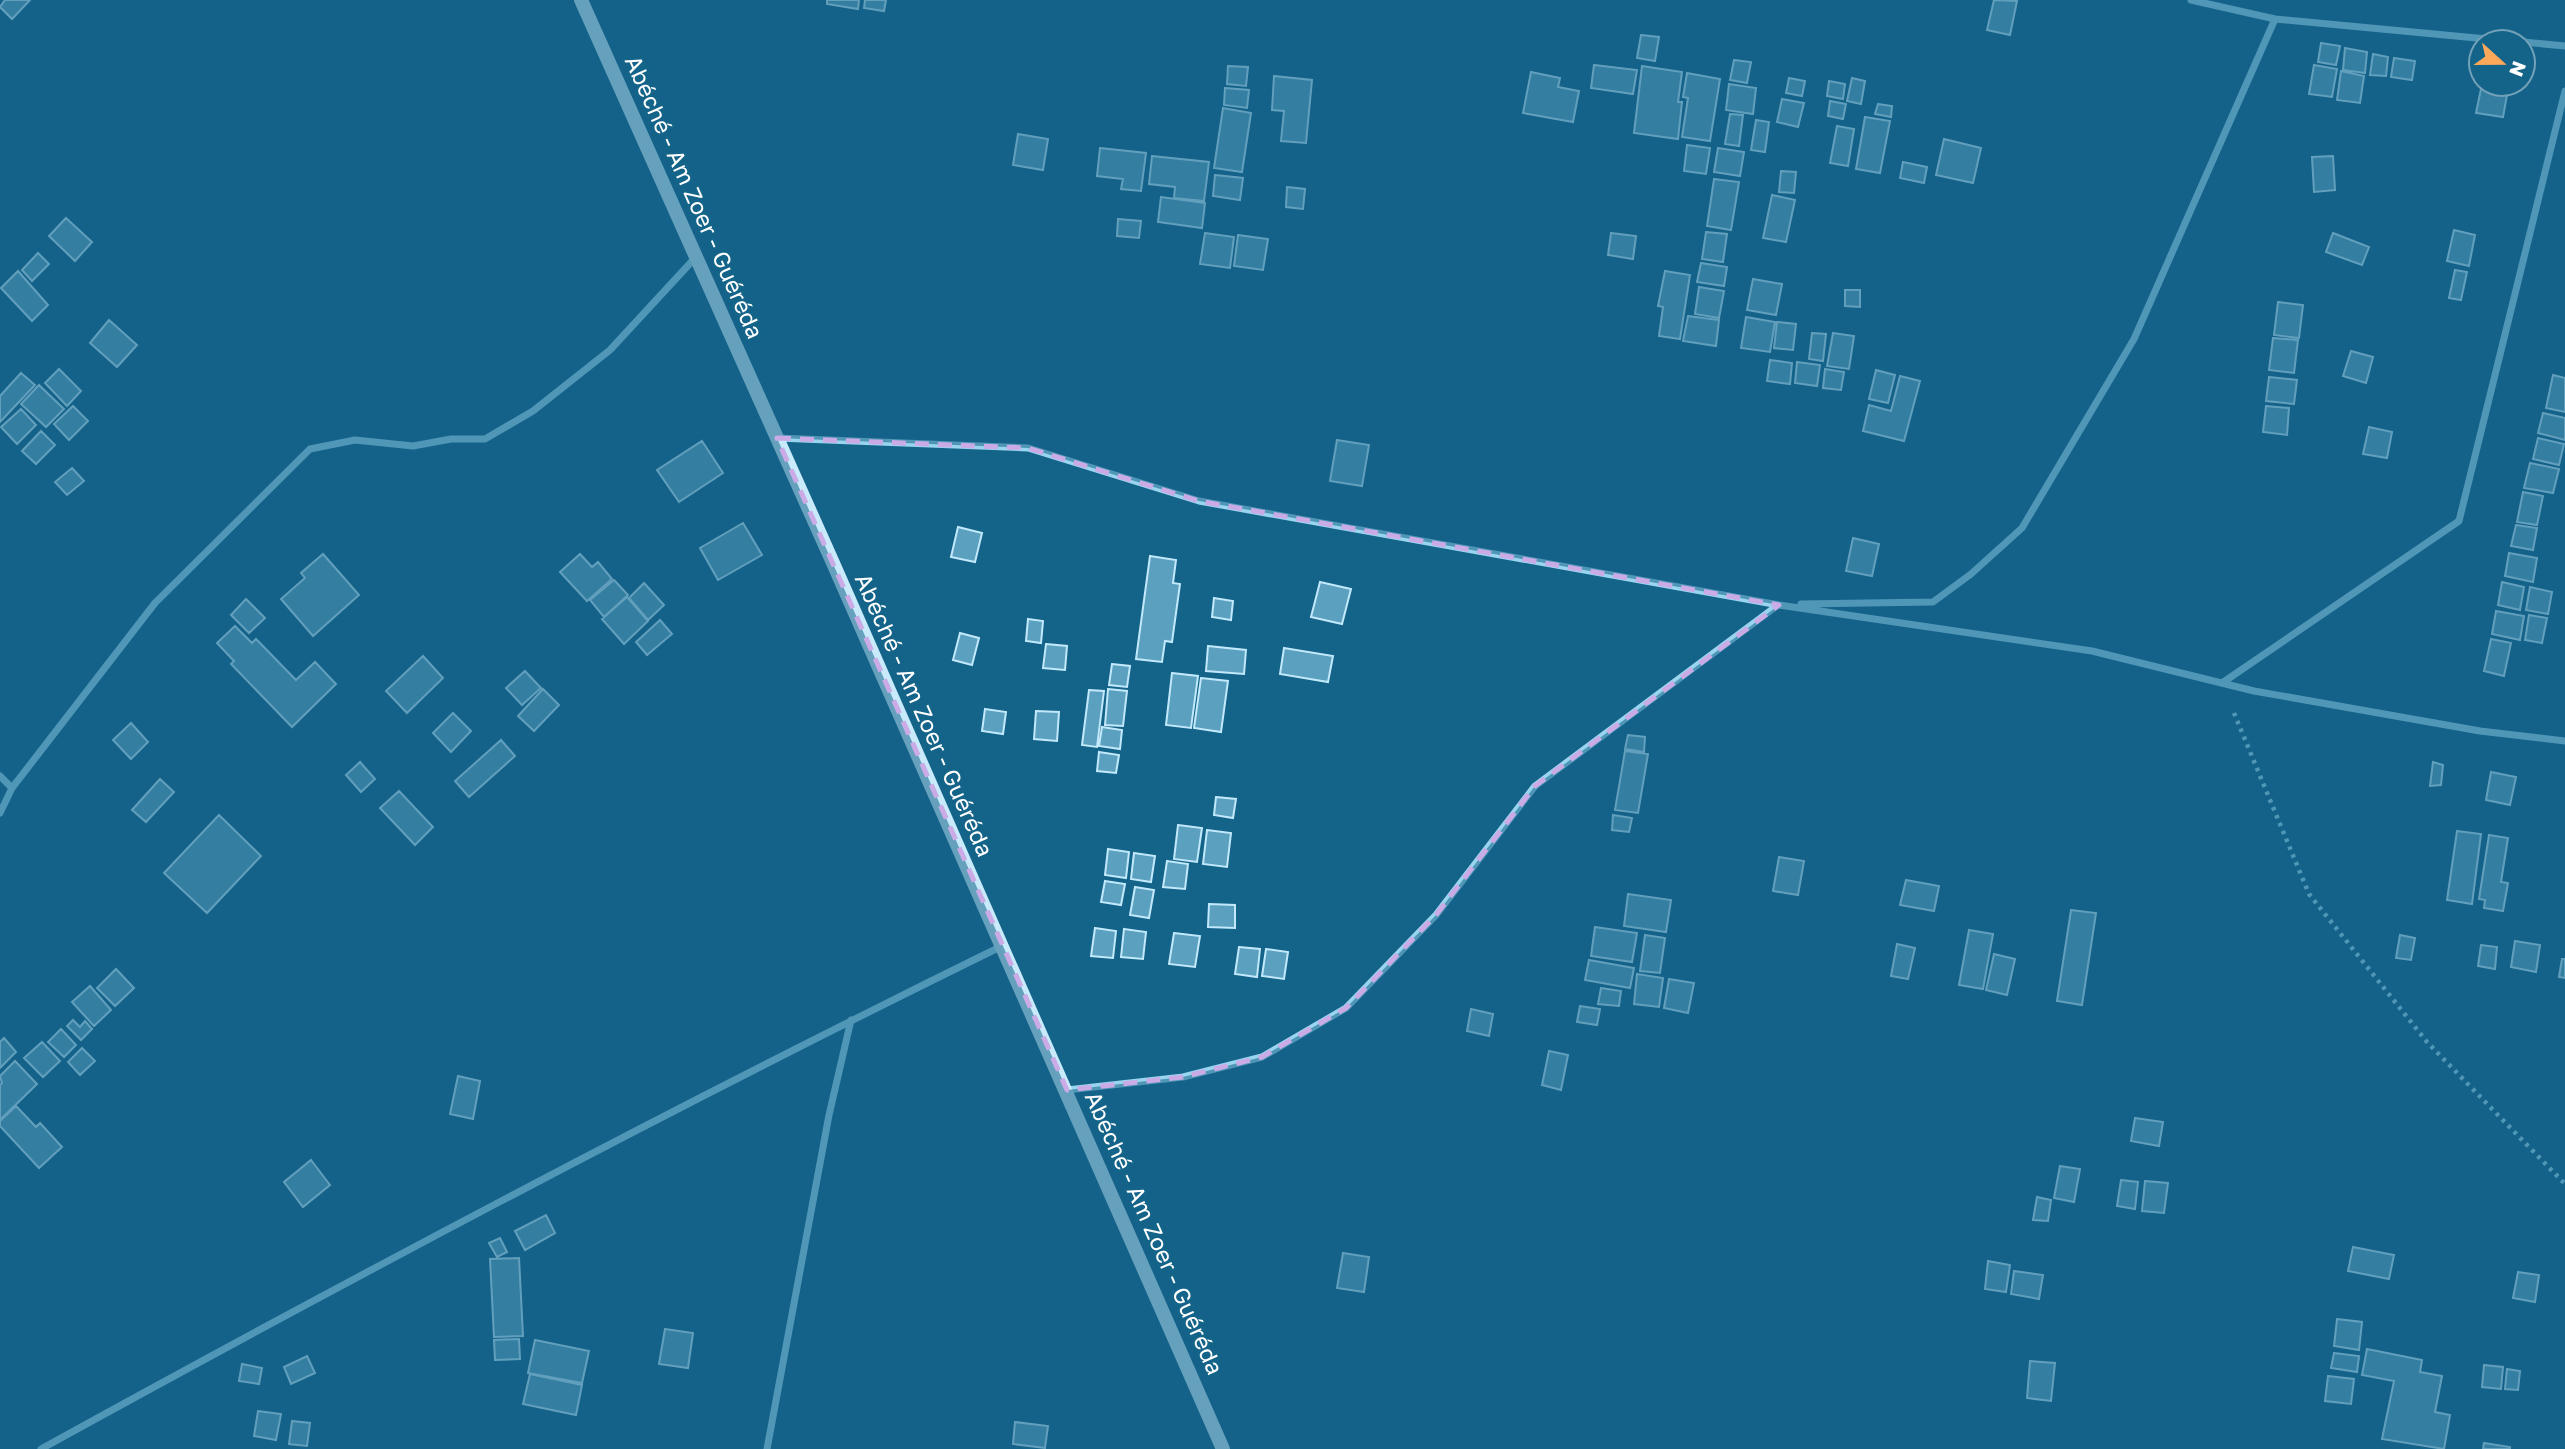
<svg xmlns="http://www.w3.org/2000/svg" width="2565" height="1449" viewBox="0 0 2565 1449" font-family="'Golos Text',sans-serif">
  <rect width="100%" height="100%" fill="#146389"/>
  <path fill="#5ba0bf" stroke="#c1e9fb" stroke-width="2" d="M 5,0 L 30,0 L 12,19 L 0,7 Z
    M 827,0 L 859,0 L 858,9 L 827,4 Z
    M 865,0 L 886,0 L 884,11 L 864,8 Z
    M 1994,0 L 2017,1 L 2010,35 L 1987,30 Z
    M 1641,35 L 1659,37 L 1655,61 L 1637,58 Z
    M 2321,43 L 2340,46 L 2336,65 L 2318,62 Z
    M 2345,48 L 2367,52 L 2365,73 L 2343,70 Z
    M 2373,54 L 2388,57 L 2386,76 L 2370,75 Z
    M 2394,58 L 2415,61 L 2412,80 L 2391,77 Z
    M 1734,60 L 1751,62 L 1747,83 L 1730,80 Z
    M 1594,65 L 1637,70 L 1633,94 L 1591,88 Z
    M 2314,65 L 2337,69 L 2332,97 L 2309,94 Z
    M 1228,66 L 1248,67 L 1246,86 L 1227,84 Z
    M 1642,66 L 1682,72 L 1678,102 L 1682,102 L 1678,139 L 1634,133 Z
    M 2341,71 L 2364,76 L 2360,103 L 2337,100 Z
    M 1531,72 L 1560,78 L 1558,87 L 1579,91 L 1573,122 L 1523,113 Z
    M 1687,73 L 1720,79 L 1710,141 L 1682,137 L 1688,98 L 1683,97 Z
    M 1274,76 L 1312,80 L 1306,143 L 1281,141 L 1284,111 L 1272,110 Z
    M 1789,78 L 1805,81 L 1802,96 L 1786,93 Z
    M 1852,78 L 1865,81 L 1861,104 L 1847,101 Z
    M 1829,81 L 1845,84 L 1843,99 L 1827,96 Z
    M 1729,84 L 1756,88 L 1753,114 L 1726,110 Z
    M 2482,84 L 2509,84 L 2503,117 L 2476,113 Z
    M 1225,88 L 1249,90 L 1247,108 L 1224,105 Z
    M 1782,99 L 1804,103 L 1798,127 L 1777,122 Z
    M 1830,101 L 1846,104 L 1843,119 L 1828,116 Z
    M 1878,104 L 1892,106 L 1891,117 L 1875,114 Z
    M 1223,108 L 1251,113 L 1242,172 L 1214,168 Z
    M 1730,114 L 1743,115 L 1739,146 L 1725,144 Z
    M 1865,117 L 1890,121 L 1880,173 L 1856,169 Z
    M 1756,120 L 1769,122 L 1765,152 L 1751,150 Z
    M 1837,126 L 1854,129 L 1848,166 L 1830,163 Z
    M 1018,134 L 1048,139 L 1043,170 L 1013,165 Z
    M 1944,139 L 1981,148 L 1973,183 L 1936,175 Z
    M 1687,145 L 1710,148 L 1706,174 L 1684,171 Z
    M 1100,148 L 1146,153 L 1141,191 L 1121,189 L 1123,179 L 1097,176 Z
    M 1718,148 L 1744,152 L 1740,176 L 1714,172 Z
    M 1152,156 L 1209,162 L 1204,201 L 1174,198 L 1175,187 L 1149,184 Z
    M 2333,156 L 2335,190 L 2314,192 L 2312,157 Z
    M 1903,162 L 1927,167 L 1924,183 L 1900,178 Z
    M 1781,171 L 1796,172 L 1794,193 L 1779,192 Z
    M 1215,175 L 1243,178 L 1240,200 L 1213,196 Z
    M 1714,179 L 1739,182 L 1731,230 L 1707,226 Z
    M 1287,187 L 1305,189 L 1303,209 L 1286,207 Z
    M 1772,195 L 1795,200 L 1786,242 L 1763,238 Z
    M 1161,197 L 1205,203 L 1202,228 L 1158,222 Z
    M 66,218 L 92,242 L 75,261 L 49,236 Z
    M 1118,219 L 1141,221 L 1139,238 L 1117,236 Z
    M 2454,230 L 2475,235 L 2469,266 L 2447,261 Z
    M 1706,232 L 1727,234 L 1723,262 L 1702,259 Z
    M 1205,233 L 1234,237 L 1230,268 L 1200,264 Z
    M 1611,233 L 1636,236 L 1633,259 L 1608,255 Z
    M 2333,233 L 2369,247 L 2362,265 L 2326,252 Z
    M 1238,235 L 1268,239 L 1263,270 L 1234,266 Z
    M 38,253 L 49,264 L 32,281 L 22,270 Z
    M 1701,263 L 1727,267 L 1724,286 L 1697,282 Z
    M 2455,270 L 2467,272 L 2461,300 L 2449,298 Z
    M 18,271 L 48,305 L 32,321 L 1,288 Z
    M 1665,271 L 1690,275 L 1680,339 L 1659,336 L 1663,307 L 1658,306 Z
    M 1753,279 L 1782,284 L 1776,315 L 1747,310 Z
    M 1699,287 L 1724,291 L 1719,318 L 1695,314 Z
    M 1845,290 L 1860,290 L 1860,307 L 1845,306 Z
    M 2278,302 L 2303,305 L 2299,338 L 2274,335 Z
    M 1688,316 L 1719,320 L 1716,346 L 1683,341 Z
    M 1746,317 L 1775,322 L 1770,352 L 1741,348 Z
    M 109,320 L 137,345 L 117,367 L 90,343 Z
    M 1777,322 L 1796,324 L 1793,350 L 1774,348 Z
    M 1812,333 L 1826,334 L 1823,361 L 1809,359 Z
    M 1833,333 L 1854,336 L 1849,369 L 1827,366 Z
    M 2273,338 L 2298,340 L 2294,373 L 2269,370 Z
    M 2351,351 L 2373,357 L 2366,383 L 2343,376 Z
    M 1770,360 L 1792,363 L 1790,384 L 1767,381 Z
    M 1797,362 L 1820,365 L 1817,386 L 1795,383 Z
    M 59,369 L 81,391 L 67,406 L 45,383 Z
    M 1825,369 L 1844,372 L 1841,390 L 1823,388 Z
    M 1876,370 L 1895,375 L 1888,403 L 1869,399 Z
    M 21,373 L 35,385 L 0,422 L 0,396 Z
    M 2553,375 L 2565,378 L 2565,412 L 2546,408 Z
    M 1900,376 L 1920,381 L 1904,441 L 1863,431 L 1869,405 L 1891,411 Z
    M 2269,377 L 2297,380 L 2294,404 L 2266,401 Z
    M 39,385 L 64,409 L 46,427 L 21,404 Z
    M 73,406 L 88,421 L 69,440 L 54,424 Z
    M 2266,406 L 2289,408 L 2287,435 L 2263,432 Z
    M 21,409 L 36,425 L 17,444 L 1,427 Z
    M 2543,413 L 2565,418 L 2565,440 L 2538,433 Z
    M 2369,427 L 2392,432 L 2387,458 L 2363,454 Z
    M 41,431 L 55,445 L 36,464 L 22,451 Z
    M 2538,438 L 2564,444 L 2559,465 L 2533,459 Z
    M 1337,440 L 1369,445 L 1362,486 L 1330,481 Z
    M 702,441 L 723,473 L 679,502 L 657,470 Z
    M 2530,463 L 2559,469 L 2553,493 L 2524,488 Z
    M 72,468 L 84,481 L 67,495 L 55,482 Z
    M 2523,492 L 2543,496 L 2537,525 L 2517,522 Z
    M 743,523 L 762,555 L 718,580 L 700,548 Z
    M 2516,525 L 2537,528 L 2533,550 L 2511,546 Z
    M 958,527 L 982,533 L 975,562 L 951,557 Z
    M 1853,538 L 1879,544 L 1872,576 L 1846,571 Z
    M 2509,553 L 2537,558 L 2533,582 L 2505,576 Z
    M 323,554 L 359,595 L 313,636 L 281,599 L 305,578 L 301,573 Z
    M 580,554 L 592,567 L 598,562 L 612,579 L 587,601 L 560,572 Z
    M 1150,556 L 1176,560 L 1173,583 L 1180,584 L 1172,642 L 1165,641 L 1162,662 L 1136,659 Z
    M 614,580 L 628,595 L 604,617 L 590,600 Z
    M 1320,582 L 1351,589 L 1342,624 L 1311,617 Z
    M 2502,582 L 2524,587 L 2520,610 L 2498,605 Z
    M 644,583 L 664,605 L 648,620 L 629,598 Z
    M 2530,587 L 2552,592 L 2548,614 L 2526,610 Z
    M 627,597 L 648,621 L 624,644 L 602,619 Z
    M 1214,598 L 1233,601 L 1231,620 L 1212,617 Z
    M 246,599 L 265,618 L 249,633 L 231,615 Z
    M 2496,611 L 2524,616 L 2520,640 L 2492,634 Z
    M 2529,615 L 2547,618 L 2542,643 L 2525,640 Z
    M 1028,619 L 1043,621 L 1041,643 L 1026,641 Z
    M 660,620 L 672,634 L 647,655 L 636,642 Z
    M 235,626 L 252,643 L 256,639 L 296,680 L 315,662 L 336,684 L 292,727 L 231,664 L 234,661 L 217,643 Z
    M 960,633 L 979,638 L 972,665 L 953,660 Z
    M 2491,639 L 2511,643 L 2504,676 L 2484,671 Z
    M 1046,644 L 1067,646 L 1065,670 L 1043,668 Z
    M 1208,646 L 1246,650 L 1244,674 L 1206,671 Z
    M 1284,648 L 1333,656 L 1328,682 L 1280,674 Z
    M 423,656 L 443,678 L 407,713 L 386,691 Z
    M 1112,664 L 1130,666 L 1127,687 L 1109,685 Z
    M 525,671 L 541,688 L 522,705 L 506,688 Z
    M 1172,673 L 1198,676 L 1191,728 L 1166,725 Z
    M 1201,678 L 1228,681 L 1221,732 L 1194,728 Z
    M 543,689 L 559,705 L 534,731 L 518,716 Z
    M 1108,689 L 1127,691 L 1123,726 L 1105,725 Z
    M 1089,690 L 1104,691 L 1097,747 L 1082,745 Z
    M 985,709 L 1006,712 L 1003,734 L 982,731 Z
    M 1036,711 L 1059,712 L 1057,741 L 1034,739 Z
    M 453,713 L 471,731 L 451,752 L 433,733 Z
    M 131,723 L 148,742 L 131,759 L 113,740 Z
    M 1102,727 L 1122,730 L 1120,749 L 1099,746 Z
    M 1628,735 L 1645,737 L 1644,752 L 1625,749 Z
    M 501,740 L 515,756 L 469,797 L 455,781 Z
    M 1625,751 L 1648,754 L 1638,813 L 1615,810 Z
    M 1099,752 L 1119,755 L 1116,773 L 1097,771 Z
    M 360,762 L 375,779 L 361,792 L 346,775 Z
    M 2433,762 L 2443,765 L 2441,785 L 2430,786 Z
    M 2491,772 L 2516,777 L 2510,805 L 2486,800 Z
    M 160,779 L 174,792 L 146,822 L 132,810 Z
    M 399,791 L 433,827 L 415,845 L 380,808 Z
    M 1216,797 L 1236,799 L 1233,818 L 1214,815 Z
    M 219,815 L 261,856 L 207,913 L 164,873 Z
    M 1613,815 L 1632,818 L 1629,832 L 1612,830 Z
    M 1178,825 L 1202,828 L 1197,862 L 1174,859 Z
    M 1207,830 L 1231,833 L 1227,867 L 1203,864 Z
    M 2457,831 L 2481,834 L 2472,904 L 2447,900 Z
    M 2489,835 L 2508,838 L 2501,882 L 2508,883 L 2503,911 L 2484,908 L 2485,900 L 2479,899 Z
    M 1108,849 L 1129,852 L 1126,878 L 1105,875 Z
    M 1134,853 L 1155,856 L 1151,882 L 1131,879 Z
    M 1779,857 L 1804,861 L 1798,895 L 1773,891 Z
    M 1167,861 L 1188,864 L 1185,889 L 1163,887 Z
    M 1906,880 L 1939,886 L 1934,911 L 1900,905 Z
    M 1105,881 L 1125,884 L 1121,905 L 1101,902 Z
    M 1135,887 L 1154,890 L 1149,918 L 1130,915 Z
    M 1628,894 L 1671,900 L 1666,932 L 1624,926 Z
    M 1209,904 L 1235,905 L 1235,928 L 1208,927 Z
    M 2071,910 L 2096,913 L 2082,1005 L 2057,1001 Z
    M 1595,927 L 1637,933 L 1632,962 L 1591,956 Z
    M 1095,928 L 1116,931 L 1113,958 L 1091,956 Z
    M 1124,929 L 1146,932 L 1143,959 L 1121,957 Z
    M 1969,930 L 1993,934 L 1983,989 L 1959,985 Z
    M 1174,933 L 1200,936 L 1195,967 L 1169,964 Z
    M 1645,935 L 1665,938 L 1660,973 L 1640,971 Z
    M 2400,935 L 2415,938 L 2411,960 L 2396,958 Z
    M 2515,941 L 2540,945 L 2536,972 L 2511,967 Z
    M 1897,944 L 1915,948 L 1908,979 L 1891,976 Z
    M 2481,945 L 2497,947 L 2495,969 L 2478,966 Z
    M 1239,947 L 1260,949 L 1257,977 L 1235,974 Z
    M 1266,949 L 1288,952 L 1284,979 L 1262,976 Z
    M 1994,954 L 2015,959 L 2007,995 L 1986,990 Z
    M 2562,959 L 2565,959 L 2565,978 L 2559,977 Z
    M 1589,960 L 1634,968 L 1630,988 L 1585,980 Z
    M 116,969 L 134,988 L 115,1006 L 97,988 Z
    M 1637,974 L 1663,978 L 1659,1007 L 1634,1004 Z
    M 1669,979 L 1694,983 L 1688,1013 L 1664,1008 Z
    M 90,986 L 111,1010 L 94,1026 L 72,1002 Z
    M 1601,988 L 1621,991 L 1619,1006 L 1598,1004 Z
    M 1580,1006 L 1600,1009 L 1597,1025 L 1577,1022 Z
    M 1471,1009 L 1493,1014 L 1489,1036 L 1467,1031 Z
    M 73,1020 L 80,1027 L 85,1021 L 92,1029 L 81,1040 L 67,1026 Z
    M 61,1029 L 76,1045 L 64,1057 L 48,1042 Z
    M 4,1038 L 16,1052 L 0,1068 L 0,1042 Z
    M 42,1042 L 60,1061 L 43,1077 L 24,1058 Z
    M 82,1048 L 95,1061 L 80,1075 L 68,1062 Z
    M 1549,1051 L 1568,1055 L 1561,1090 L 1542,1085 Z
    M 15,1061 L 37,1084 L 0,1120 L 0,1085 L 2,1083 L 0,1076 Z
    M 458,1076 L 480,1081 L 473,1119 L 450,1114 Z
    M 16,1106 L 36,1127 L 40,1123 L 62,1147 L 39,1168 L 0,1126 L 0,1121 Z
    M 2135,1118 L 2163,1122 L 2159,1146 L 2131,1141 Z
    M 311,1160 L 330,1185 L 303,1207 L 284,1182 Z
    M 2060,1166 L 2080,1169 L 2074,1202 L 2054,1198 Z
    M 2121,1180 L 2138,1182 L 2135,1209 L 2117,1206 Z
    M 2145,1181 L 2168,1183 L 2164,1213 L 2142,1211 Z
    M 2037,1197 L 2051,1200 L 2048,1221 L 2033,1220 Z
    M 546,1215 L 555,1233 L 525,1250 L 515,1231 Z
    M 500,1238 L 507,1252 L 497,1257 L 489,1243 Z
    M 2353,1247 L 2394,1255 L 2389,1279 L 2348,1271 Z
    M 1343,1253 L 1369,1257 L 1364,1292 L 1337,1288 Z
    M 519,1258 L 523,1336 L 494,1337 L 490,1259 Z
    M 1988,1261 L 2010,1265 L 2006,1292 L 1985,1289 Z
    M 2014,1271 L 2043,1275 L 2039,1299 L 2011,1294 Z
    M 2518,1272 L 2539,1275 L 2535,1302 L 2513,1298 Z
    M 2337,1319 L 2362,1322 L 2359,1350 L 2334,1346 Z
    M 665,1329 L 693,1333 L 688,1368 L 659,1364 Z
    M 519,1339 L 520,1359 L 495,1360 L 494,1340 Z
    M 535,1340 L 589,1351 L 582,1383 L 528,1373 Z
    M 2367,1349 L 2422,1360 L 2420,1372 L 2442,1376 L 2435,1412 L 2450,1415 L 2444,1449 L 2382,1439 L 2394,1381 L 2362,1375 Z
    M 2334,1353 L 2359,1356 L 2357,1372 L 2331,1368 Z
    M 307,1356 L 315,1373 L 291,1384 L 284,1367 Z
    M 2030,1361 L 2055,1363 L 2051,1401 L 2027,1398 Z
    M 242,1364 L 262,1368 L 259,1384 L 239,1381 Z
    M 2484,1365 L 2503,1367 L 2501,1389 L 2482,1387 Z
    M 2507,1369 L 2520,1371 L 2518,1390 L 2505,1389 Z
    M 530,1374 L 582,1385 L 576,1415 L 523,1404 Z
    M 2328,1376 L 2354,1379 L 2351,1404 L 2325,1401 Z
    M 258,1411 L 281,1414 L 276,1440 L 254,1436 Z
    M 292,1421 L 310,1423 L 307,1446 L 289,1444 Z
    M 1015,1422 L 1048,1426 L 1045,1448 L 1013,1444 Z
    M 2484,1443 L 2510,1447 L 2510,1449 L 2483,1449 Z"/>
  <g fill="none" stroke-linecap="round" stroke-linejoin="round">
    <path stroke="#9ad5f0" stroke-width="4.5" stroke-dasharray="3.5 5" stroke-linecap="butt" d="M 2234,713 L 2309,894 L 2427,1042 L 2565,1184"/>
    <path stroke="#9ad5f0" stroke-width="7" d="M 2191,0 L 2275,19 L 2519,42
      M 2523,42 L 2565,46
      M 777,438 L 1028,448 L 1199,501 L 1779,605 L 2092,651 L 2254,691 L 2480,731 L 2565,741
      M 1801,604 L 1933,602 L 1971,574 L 2022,528 L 2134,339 L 2275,19
      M 2222,683 L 2459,521 L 2565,91
      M 0,776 L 12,788
      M 0,813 L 12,788 L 155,603 L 310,449 L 355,440 L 413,446 L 451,439 L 485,439 L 533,411 L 610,350 L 695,258
      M 1067,1090 L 1183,1077 L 1262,1057 L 1346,1008 L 1436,915 L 1535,786 L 1778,605
      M 41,1449 C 357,1275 676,1106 1000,947
      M 767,1449 L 829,1115 L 851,1020"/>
    <path stroke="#c8eafb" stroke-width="14" d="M 581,0 L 833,563 L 1223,1449"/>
  </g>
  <path d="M0 0H2565V1449H0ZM 777,438 L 1028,448 L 1199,501 L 1779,605 L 1535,786 L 1436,915 L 1346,1008 L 1262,1057 L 1183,1077 L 1067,1090 Z" fill="#146389" fill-opacity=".55" fill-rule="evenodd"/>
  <path fill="none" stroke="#caabe5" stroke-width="5" stroke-dasharray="14 9" stroke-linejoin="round" d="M 777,438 L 1028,448 L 1199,501 L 1779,605 L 1535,786 L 1436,915 L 1346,1008 L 1262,1057 L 1183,1077 L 1067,1090 Z"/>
  <g text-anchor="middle" stroke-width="7" stroke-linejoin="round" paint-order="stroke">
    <g font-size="23" fill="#fff" stroke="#146389">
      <text transform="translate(694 197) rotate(66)" y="8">Abéché - Am Zoer - Guéréda</text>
      <text transform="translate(924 715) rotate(66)" y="8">Abéché - Am Zoer - Guéréda</text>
      <text transform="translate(1154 1233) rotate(66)" y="8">Abéché - Am Zoer - Guéréda</text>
    </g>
  </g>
  <g transform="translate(2502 63) rotate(111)"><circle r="33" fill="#146389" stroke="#72a1b8" stroke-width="2"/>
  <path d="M0-5L12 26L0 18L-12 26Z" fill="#ffa859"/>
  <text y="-10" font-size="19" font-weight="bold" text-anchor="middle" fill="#ffffff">N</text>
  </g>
</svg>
